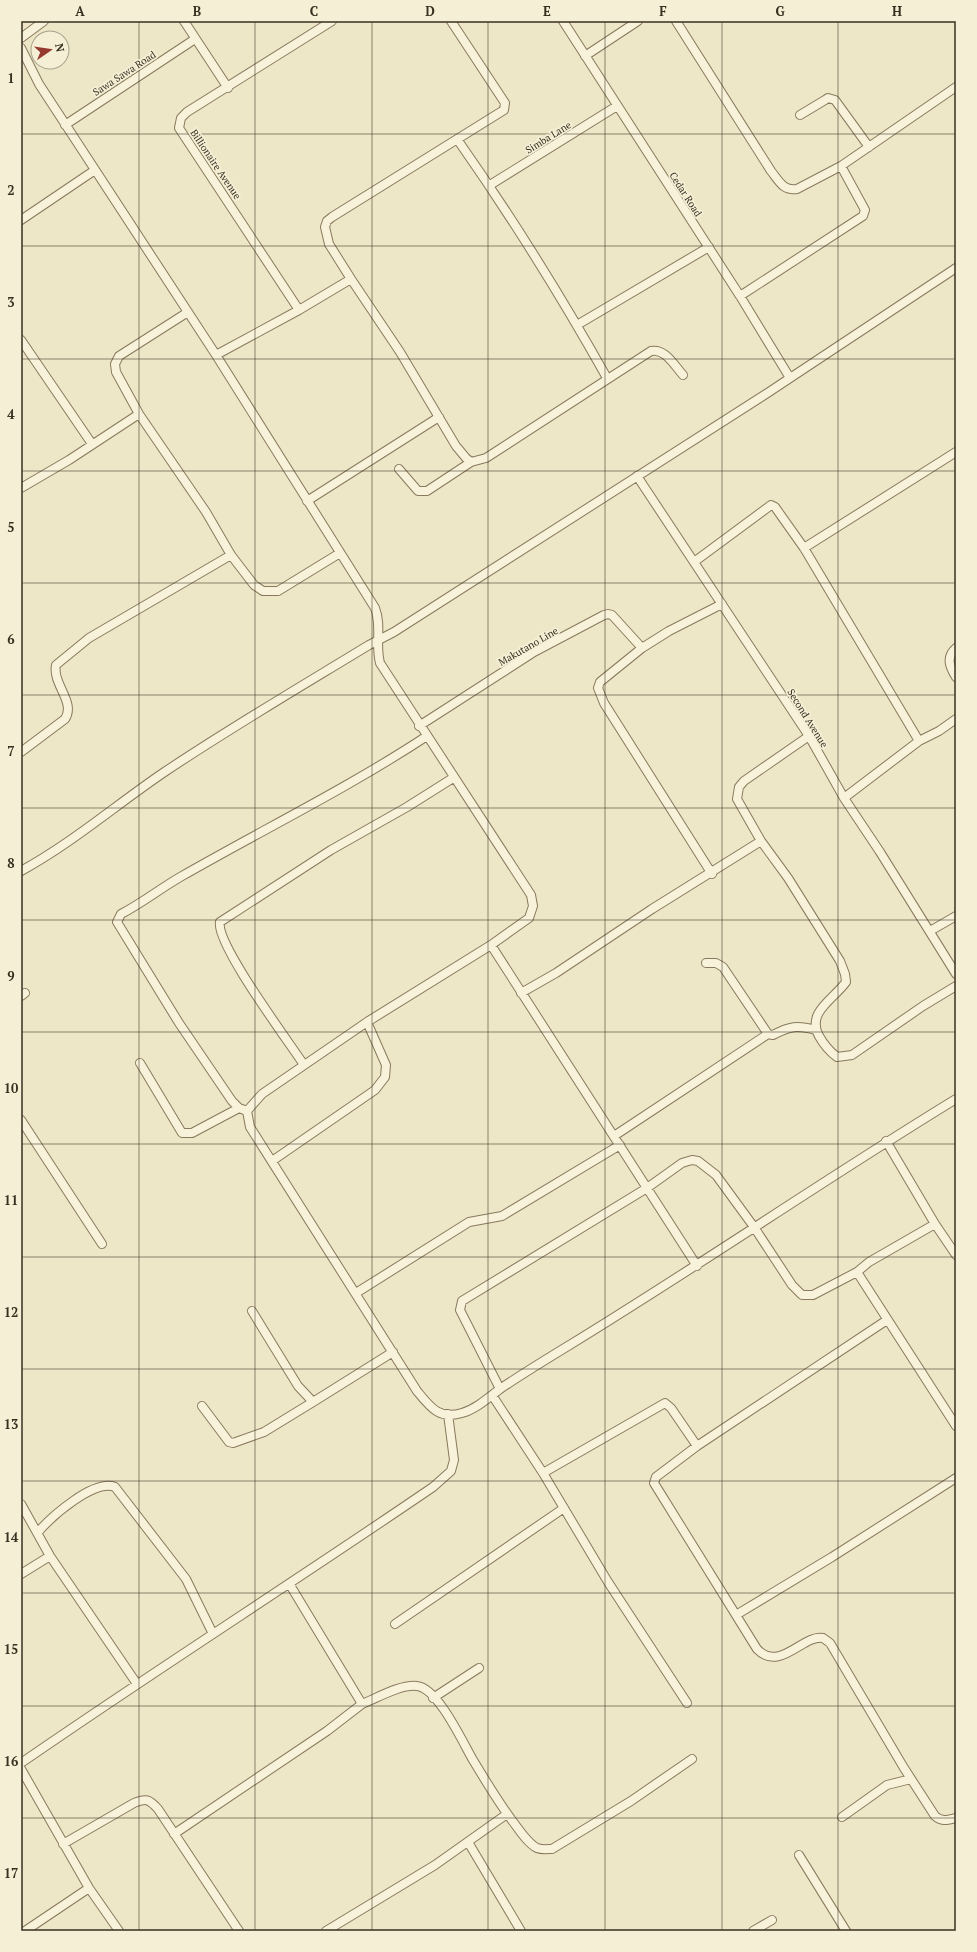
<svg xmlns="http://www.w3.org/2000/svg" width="977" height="1952" viewBox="0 0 977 1952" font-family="'PT Serif',serif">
  <rect width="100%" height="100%" fill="#ede6c7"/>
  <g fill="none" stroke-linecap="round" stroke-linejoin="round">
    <defs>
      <path id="minor" d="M 184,21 L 228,88
        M 451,21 L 505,103 L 504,110 L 332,217 L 327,221 L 325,227 L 329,244 L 351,279 L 400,352 L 456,446 L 466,458 L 471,462
        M 563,21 L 740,296 L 790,378
        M 676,21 L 771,171 C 779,181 783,191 797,189 L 841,166
        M 21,38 L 44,21
        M 21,48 L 39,84 L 216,355 L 375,608 C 382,626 375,644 380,663 L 531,895 L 533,906 L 529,918 L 491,945 L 367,1022 L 262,1094 L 247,1111 L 250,1127 L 417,1391 C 430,1407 439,1420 462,1413 C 476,1409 488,1398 500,1389 C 522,1374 545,1360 568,1346 C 699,1266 825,1179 956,1099
        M 585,56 L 638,21
        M 800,115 L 825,100 L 828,98 L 835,100 L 869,147
        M 65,125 L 195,39
        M 457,139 C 511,216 561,296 607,378
        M 490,185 L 617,106
        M 21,220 L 95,170
        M 740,296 L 863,216 L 865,210 L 841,166 L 956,87
        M 299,310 L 179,128 L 181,118 L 187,112 L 332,21
        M 188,312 L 119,356 L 115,364 L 116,372 L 139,414 L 206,512 L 231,555 L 254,585 L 263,591 L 278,591 L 340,553
        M 577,325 L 709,247
        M 21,340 L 92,444
        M 216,355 L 299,310 L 351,279
        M 399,469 L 418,491 L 427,491 L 471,462 L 486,458 L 651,351 C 665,348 674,365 683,375
        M 637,476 L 809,736 L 844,798 L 880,852 L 956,974
        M 21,488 L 69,460 L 139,414
        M 307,501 L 439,417
        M 804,548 L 956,452
        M 694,562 L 771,505 L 775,507 L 804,548 L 919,741 L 844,798
        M 956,648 C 946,657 949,666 956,677
        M 419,726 L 534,652 L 604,615 L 608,614 L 612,615 L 642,648
        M 809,736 L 744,781 L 739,787 L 737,799 L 761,841 L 788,878 L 840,961 L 845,974 L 846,982 C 834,999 806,1012 819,1036 C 824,1045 829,1051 837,1057 L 852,1055 L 923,1006 L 956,986
        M 919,741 L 939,731 L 956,719
        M 21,752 L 65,719 C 76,702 52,684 56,665 L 89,638 L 231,555
        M 21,871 C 72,843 116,805 163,773 C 230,728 300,687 369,645 L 394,632 L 769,392 L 956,268
        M 712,874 L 604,703 L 598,688 L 600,682 L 642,648 L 669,631 L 722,604
        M 930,931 L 956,916
        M 491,945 L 697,1266
        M 706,963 L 716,963 L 723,967 L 768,1034 L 773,1035 C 790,1026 797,1025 816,1030
        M 521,993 L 556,973 L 652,909 L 761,841
        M 21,996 L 25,993
        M 140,1063 L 182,1133 L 192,1133 L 239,1108
        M 304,1065 C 289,1042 215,943 220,922 L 331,850 L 407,807 L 453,778
        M 247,1111 L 239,1108 L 232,1101 L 179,1023 L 117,922 L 121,914 C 142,903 161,888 182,876 C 264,829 348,788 427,736
        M 21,1120 L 102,1244
        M 614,1136 L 768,1034
        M 886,1141 L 935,1224 L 956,1255
        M 272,1161 L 375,1090 L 385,1077 L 386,1065 L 367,1022
        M 935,1224 L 869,1262 L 857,1272 L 956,1426
        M 356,1293 L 469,1222 L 502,1216 L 620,1145
        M 252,1311 L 298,1386 L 313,1402 L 393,1352
        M 887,1320 L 697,1446 L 656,1477 L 654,1483 L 757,1649 C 780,1673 803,1634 823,1638 L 830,1643 L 904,1768 L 935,1816 C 942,1822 947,1820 956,1818
        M 500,1389 L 460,1310 L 462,1301 L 647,1188 L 682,1163 L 692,1160 L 698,1161 L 716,1175 L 754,1227 L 792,1285 L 802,1295 L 813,1295 L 857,1272
        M 492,1395 L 543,1473 L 608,1582 L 687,1703
        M 202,1406 L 229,1442 L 233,1443 L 264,1432 L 313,1402
        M 543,1473 L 665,1403 L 671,1408 L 697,1446
        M 21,1504 L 50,1556 L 137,1684
        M 38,1532 C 52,1516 94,1479 115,1487 L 186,1579 L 213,1634
        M 21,1574 L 50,1556
        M 736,1615 L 832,1557 L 956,1478
        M 395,1624 L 564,1508
        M 433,1698 L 479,1668
        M 362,1704 C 377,1698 401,1684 417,1686 C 438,1688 463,1743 473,1760 C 485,1780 497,1800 511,1819 C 518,1828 527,1843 537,1848 C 542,1850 548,1849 552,1849 L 631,1801 L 692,1759
        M 21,1763 C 157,1669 297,1580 433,1487 L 451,1471 L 454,1460 L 448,1414
        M 21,1769 L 89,1888 L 119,1931
        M 842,1817 L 887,1785 L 911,1779
        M 174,1834 L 327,1731 L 362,1704 L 290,1585
        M 468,1842 L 521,1931
        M 63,1844 L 134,1803 C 146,1798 149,1799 158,1809 L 239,1931
        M 799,1855 L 846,1931
        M 25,1931 L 89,1888
        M 326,1931 L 435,1865 L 507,1814
        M 753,1931 L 772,1920"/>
    </defs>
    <use href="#minor" stroke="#89795d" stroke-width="10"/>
    <use href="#minor" stroke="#f8f2da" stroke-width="8"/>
  </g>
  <path fill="none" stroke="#392f20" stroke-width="1" stroke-opacity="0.55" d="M 139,21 L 139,1931M 255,21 L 255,1931M 372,21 L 372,1931M 488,21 L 488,1931M 605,21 L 605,1931M 722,21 L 722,1931M 838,21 L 838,1931M 21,134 L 956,134M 21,246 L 956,246M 21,359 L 956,359M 21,471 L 956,471M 21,583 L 956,583M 21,695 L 956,695M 21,808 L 956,808M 21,920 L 956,920M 21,1032 L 956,1032M 21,1144 L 956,1144M 21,1257 L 956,1257M 21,1369 L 956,1369M 21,1481 L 956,1481M 21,1593 L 956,1593M 21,1706 L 956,1706M 21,1818 L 956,1818"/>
  <g text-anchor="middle" stroke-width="3.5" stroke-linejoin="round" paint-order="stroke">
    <g font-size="10" fill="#392f20" stroke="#f5efd6">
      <text transform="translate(124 73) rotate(-33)" y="4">Sawa Sawa Road</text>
      <text transform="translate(548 137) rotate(-32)" y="4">Simba Lane</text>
      <text transform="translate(216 164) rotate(56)" y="4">Billionaire Avenue</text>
      <text transform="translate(686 194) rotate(57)" y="4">Cedar Road</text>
      <text transform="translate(528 646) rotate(-30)" y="4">Makutano Line</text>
      <text transform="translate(808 718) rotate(58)" y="4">Second Avenue</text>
    </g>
  </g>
  <rect width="977" height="1952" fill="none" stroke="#f5efd6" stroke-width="44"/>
  <g transform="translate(50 50) rotate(77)"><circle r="19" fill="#f5efd6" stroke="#aaa28d"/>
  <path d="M0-3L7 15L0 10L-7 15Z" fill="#96392e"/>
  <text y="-6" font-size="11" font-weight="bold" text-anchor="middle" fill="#392f20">N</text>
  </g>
  <rect x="22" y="22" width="933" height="1908" fill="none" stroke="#392f20" stroke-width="1.5"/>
  <g font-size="13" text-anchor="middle" font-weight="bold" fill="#392f20">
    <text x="80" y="16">A</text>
    <text x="197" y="16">B</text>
    <text x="314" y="16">C</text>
    <text x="430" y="16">D</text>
    <text x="547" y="16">E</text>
    <text x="663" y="16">F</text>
    <text x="780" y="16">G</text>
    <text x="897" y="16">H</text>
    <text x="11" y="83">1</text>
    <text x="11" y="195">2</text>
    <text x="11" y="307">3</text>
    <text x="11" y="419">4</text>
    <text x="11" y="532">5</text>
    <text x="11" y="644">6</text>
    <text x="11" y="756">7</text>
    <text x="11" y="868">8</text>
    <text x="11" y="981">9</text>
    <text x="11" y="1093">10</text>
    <text x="11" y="1205">11</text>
    <text x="11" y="1317">12</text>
    <text x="11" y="1429">13</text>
    <text x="11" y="1542">14</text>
    <text x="11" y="1654">15</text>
    <text x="11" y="1766">16</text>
    <text x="11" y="1878">17</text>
  </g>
</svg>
